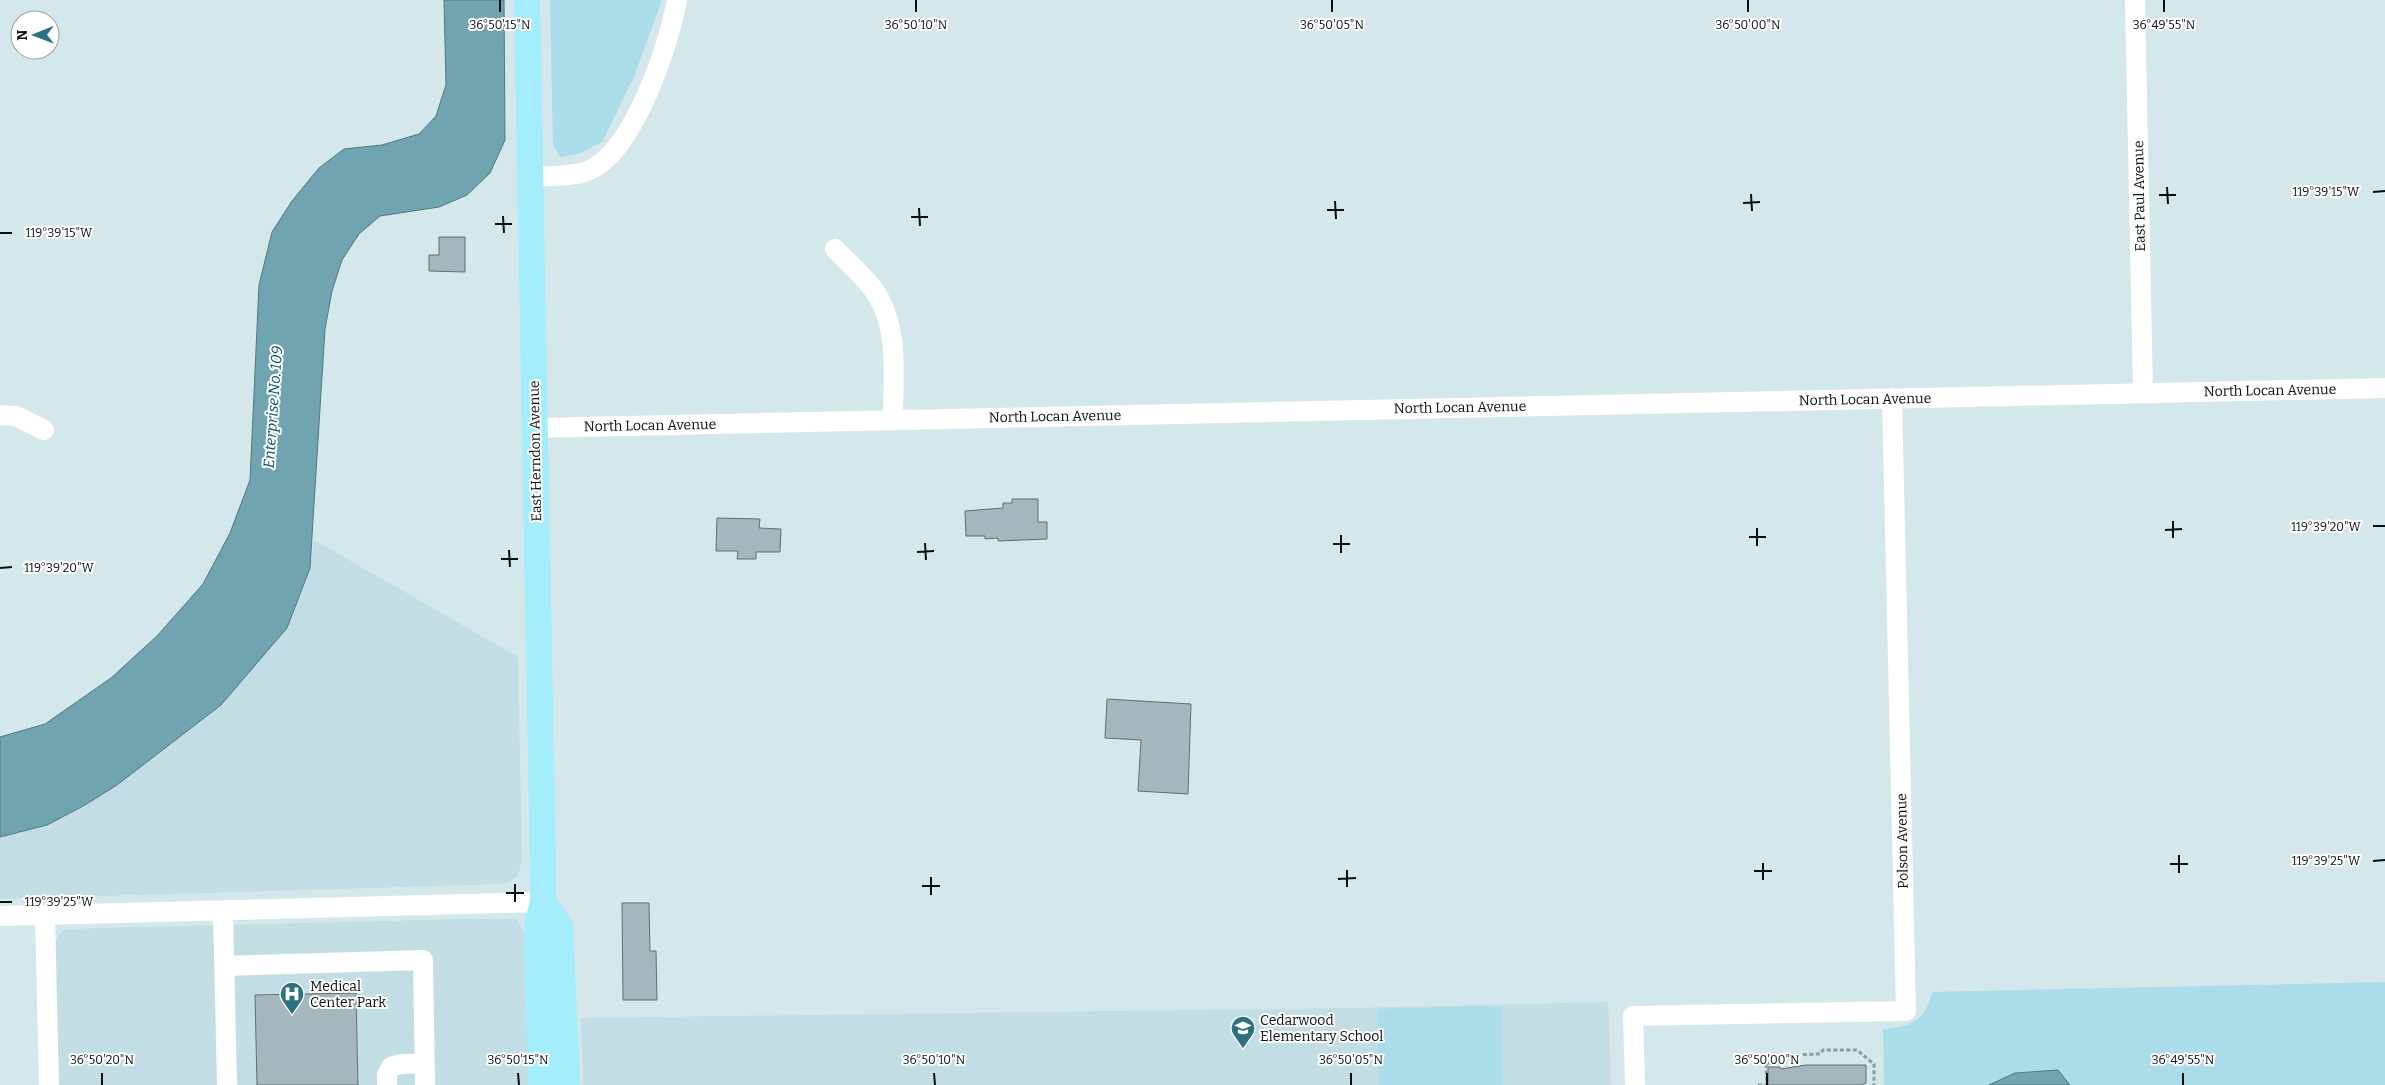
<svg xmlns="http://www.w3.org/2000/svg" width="2385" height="1085" viewBox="0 0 2385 1085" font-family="Bitter,serif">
  <rect width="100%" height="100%" fill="#d4e7eb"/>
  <path fill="#c2dde4" d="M 314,540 L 518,657 L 522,862 L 517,877 L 504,884 L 0,899 L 0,837 L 47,825 L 85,805 L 117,785 L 221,705 L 310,568 Z
    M 464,919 L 517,919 L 527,939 L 528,1085 L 58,1085 L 55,945 L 59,934 L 66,929 Z
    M 1608,1002 L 1611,1085 L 583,1085 L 581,1018 L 1350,1008 Z"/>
  <path fill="#aadce9" d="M 550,0 L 662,0 L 635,74 L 602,142 L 578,154 L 560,157 L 553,145 Z
    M 2385,982 L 2385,1085 L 1884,1085 L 1883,1029 C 1910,1027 1926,1021 1932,992 Z
    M 1502,1006 L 1503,1085 L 1379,1085 L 1377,1009 Z"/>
  <path fill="#70a4b1" stroke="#517780" d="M 444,0 L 504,0 L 505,140 L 490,173 L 467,195 L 439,207 L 380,216 L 359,234 L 342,260 L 332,291 L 325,329 L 310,568 L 287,628 L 221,705 L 117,785 L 85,805 L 47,825 L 0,837 L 0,737 L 45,724 L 111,678 L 157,636 L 203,584 L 230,533 L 250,480 L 259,285 L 272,232 L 292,201 L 319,168 L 344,149 L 382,145 L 419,134 L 436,116 L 446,85 Z
    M 2058,1070 L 2070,1085 L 1989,1085 L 2015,1073 Z"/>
  <path fill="#a5b7bc" stroke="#5e6f73" d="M 439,237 L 465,237 L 465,272 L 429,271 L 429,255 L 439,255 Z
    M 1012,499 L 1038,499 L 1038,522 L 1047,522 L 1047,539 L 998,541 L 998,538 L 985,539 L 985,536 L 966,536 L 965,511 L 1003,508 L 1003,503 L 1012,503 Z
    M 717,518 L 760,519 L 759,528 L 781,529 L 780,552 L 756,552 L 756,559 L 737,559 L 738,551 L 716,551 Z
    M 1107,699 L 1191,704 L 1188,794 L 1138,791 L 1141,740 L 1105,738 Z
    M 622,903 L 649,903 L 650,951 L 656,951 L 657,1000 L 623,1000 Z
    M 356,993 L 358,1085 L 257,1085 L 255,995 Z
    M 1806,1065 L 1866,1065 L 1866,1083 L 1862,1085 L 1768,1085 L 1768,1067 L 1780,1067 L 1781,1069 Z"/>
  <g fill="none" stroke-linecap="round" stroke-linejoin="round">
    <path stroke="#8c9b9d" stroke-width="3" stroke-dasharray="4 2.5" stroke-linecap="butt" d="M 1758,1085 L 1767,1085 L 1766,1063 L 1779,1063 L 1786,1055 L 1820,1054 L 1823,1050 L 1857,1050 L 1874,1064 L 1874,1085"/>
    <path stroke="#fff" stroke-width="20" d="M 2135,0 L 2143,392
      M 530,177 C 546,176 576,177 590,170 C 634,150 669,45 677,0
      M 835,249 C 849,264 868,279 879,298 C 899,334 893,380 893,419
      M 0,415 L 16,416 L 44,430
      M 535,428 L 2385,388
      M 223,911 L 227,1085
      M 45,915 L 49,1085
      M 0,916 L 543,902
      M 224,966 L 423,960 L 425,1085
      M 387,1085 L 387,1075 L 391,1067 L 400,1064 L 425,1063
      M 1635,1085 L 1633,1016 L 1906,1011 L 1892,398"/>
    <path stroke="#a3edfd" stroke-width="26" d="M 527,0 L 543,871 L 543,902 L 537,925 L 541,1085
      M 543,902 L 560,926 L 567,1085"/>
  </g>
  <path fill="none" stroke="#080e0f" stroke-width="2" d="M 500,0 L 500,12M 916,0 L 916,12M 1332,0 L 1332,12M 1748,0 L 1748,12M 2164,0 L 2164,12M 2167,187 L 2168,204M 2373,192 L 2385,191M 1751,194 L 1752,211M 2159,195 L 2176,195M 1335,201 L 1336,219M 1743,203 L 1760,202M 919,208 L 920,226M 1327,210 L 1344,210M 503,216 L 504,233M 911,217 L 928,217M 495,224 L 512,224M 0,233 L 12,233M 2173,521 L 2173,538M 2373,526 L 2385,526M 1757,528 L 1757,546M 2165,530 L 2182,529M 1341,535 L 1341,553M 1749,537 L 1766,537M 925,543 L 926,560M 1333,544 L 1350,544M 509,550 L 510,567M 917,552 L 934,551M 501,559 L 518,559M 0,568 L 12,567M 2179,855 L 2179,873M 2373,861 L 2385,860M 1763,863 L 1763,880M 2170,864 L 2188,864M 1347,870 L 1347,887M 1754,871 L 1772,871M 931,877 L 931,895M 1338,879 L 1356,878M 515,884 L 515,902M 922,886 L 940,886M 506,893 L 524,893M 0,902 L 12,902M 102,1073 L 102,1085M 518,1073 L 519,1085M 934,1073 L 935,1085M 1351,1073 L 1351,1085M 1767,1073 L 1767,1085M 2183,1073 L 2183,1085"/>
  <defs>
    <symbol id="hospital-pin" viewBox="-11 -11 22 30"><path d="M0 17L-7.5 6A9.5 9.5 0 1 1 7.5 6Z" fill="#2b717f" stroke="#fff"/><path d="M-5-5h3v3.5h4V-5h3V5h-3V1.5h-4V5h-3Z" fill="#fff"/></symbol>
    <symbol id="school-pin" viewBox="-11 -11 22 30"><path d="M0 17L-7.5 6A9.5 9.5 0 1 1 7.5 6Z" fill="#2b717f" stroke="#fff"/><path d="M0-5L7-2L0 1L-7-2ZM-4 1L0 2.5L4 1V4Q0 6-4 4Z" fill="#fff"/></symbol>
  </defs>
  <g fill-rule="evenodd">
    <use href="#hospital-pin" x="278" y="980" width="28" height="38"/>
    <use href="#school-pin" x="1229" y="1014" width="28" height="38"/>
  </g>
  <g text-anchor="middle" stroke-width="4" stroke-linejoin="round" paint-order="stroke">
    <g font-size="14" fill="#080e0f" stroke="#fff">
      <text transform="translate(2139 196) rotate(-91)" y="5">East Paul Avenue</text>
      <text transform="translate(2270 390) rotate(-1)" y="5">North Locan Avenue</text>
      <text transform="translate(1865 399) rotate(-1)" y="5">North Locan Avenue</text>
      <text transform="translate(1460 407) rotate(-1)" y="5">North Locan Avenue</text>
      <text transform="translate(1055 416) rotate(-1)" y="5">North Locan Avenue</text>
      <text transform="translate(650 425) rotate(-1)" y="5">North Locan Avenue</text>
      <text transform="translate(535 451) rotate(-91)" y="5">East Herndon Avenue</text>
      <text transform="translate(1902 841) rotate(-91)" y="5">Polson Avenue</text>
    </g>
    <g font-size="14" fill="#080e0f" stroke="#fff" text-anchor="start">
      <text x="310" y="991">Medical<tspan x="310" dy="16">Center Park</tspan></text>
      <text x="1260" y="1025">Cedarwood<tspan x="1260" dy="16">Elementary School</tspan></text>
    </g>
    <g font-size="15" font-style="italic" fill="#015260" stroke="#fff">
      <text transform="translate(273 407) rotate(-86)" y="5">Enterprise No. 109</text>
    </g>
  </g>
  <g font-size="12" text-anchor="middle" fill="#080e0f" stroke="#fff" stroke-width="4" stroke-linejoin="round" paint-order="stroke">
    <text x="500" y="29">36°50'15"N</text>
    <text x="916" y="29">36°50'10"N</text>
    <text x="1332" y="29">36°50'05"N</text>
    <text x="1748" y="29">36°50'00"N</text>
    <text x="2164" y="29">36°49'55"N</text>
    <text x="2326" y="196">119°39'15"W</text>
    <text x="59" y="237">119°39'15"W</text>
    <text x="2326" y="531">119°39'20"W</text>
    <text x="59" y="572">119°39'20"W</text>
    <text x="2326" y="865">119°39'25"W</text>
    <text x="59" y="906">119°39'25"W</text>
    <text x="102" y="1064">36°50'20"N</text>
    <text x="518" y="1064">36°50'15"N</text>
    <text x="934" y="1064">36°50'10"N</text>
    <text x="1351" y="1064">36°50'05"N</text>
    <text x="1767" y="1064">36°50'00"N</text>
    <text x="2183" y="1064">36°49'55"N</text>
  </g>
  <g transform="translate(35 35) rotate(269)"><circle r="24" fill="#ffffff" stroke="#9c9f9f"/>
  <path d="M0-4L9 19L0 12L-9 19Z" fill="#2b717f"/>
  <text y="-8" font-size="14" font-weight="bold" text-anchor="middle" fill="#080e0f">N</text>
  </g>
</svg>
